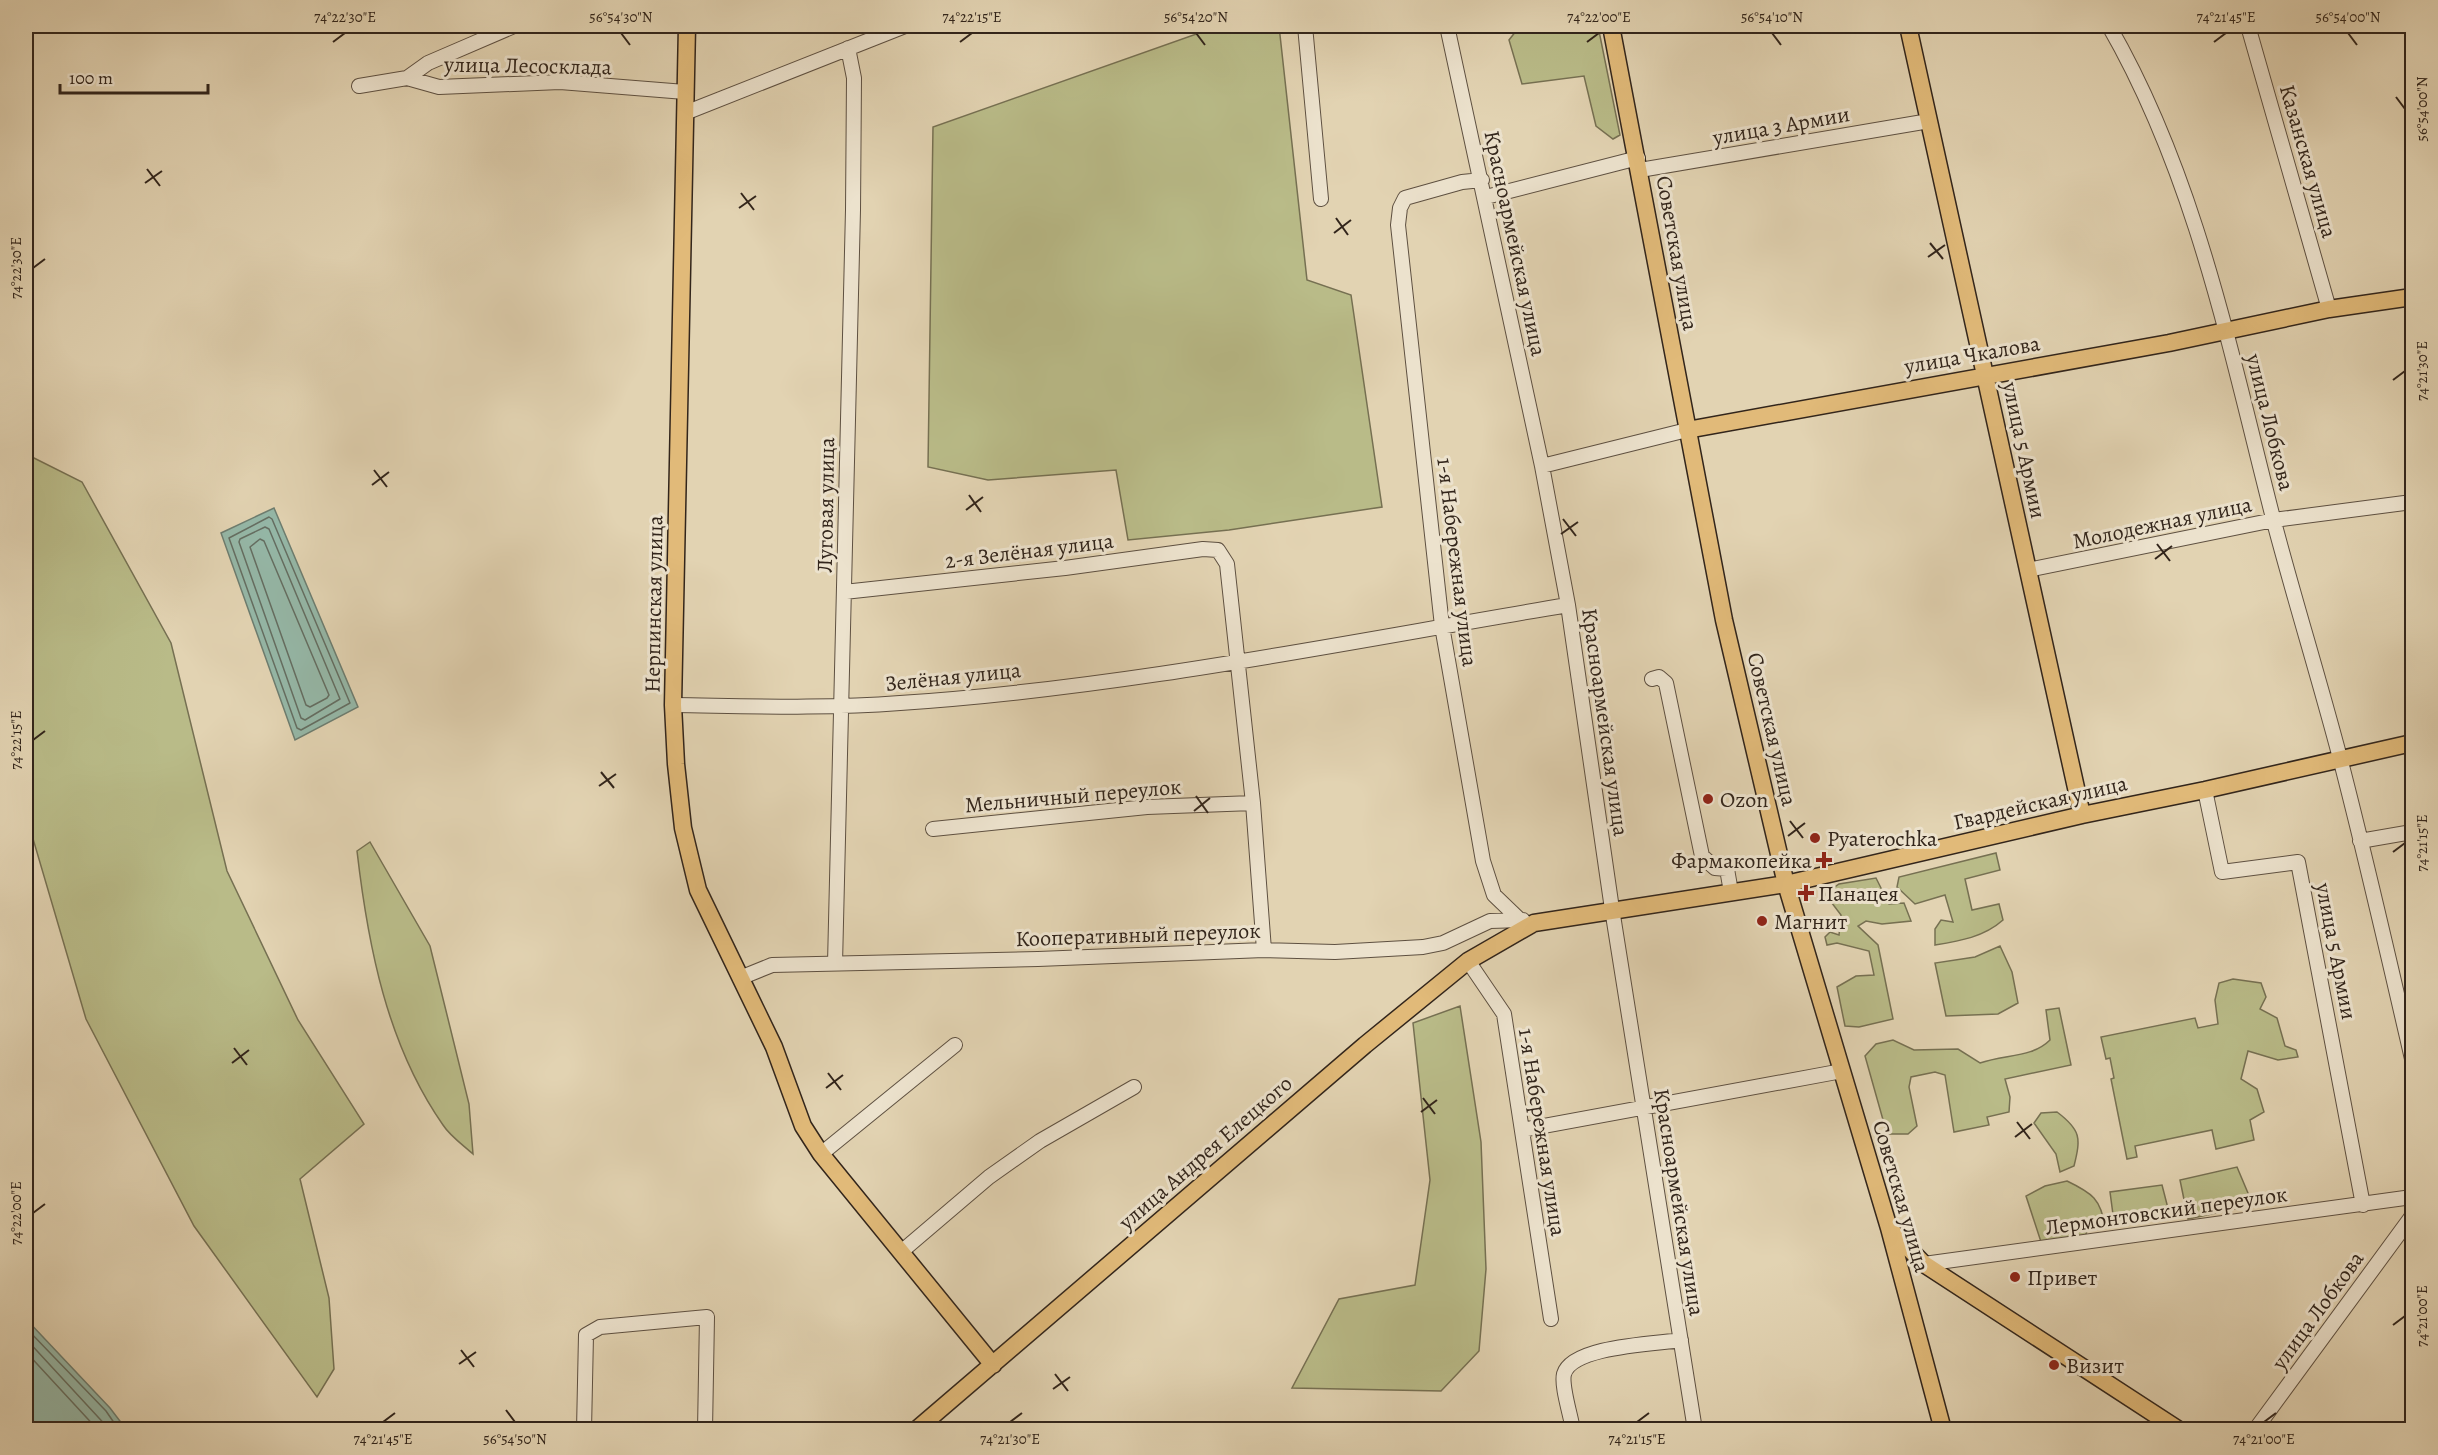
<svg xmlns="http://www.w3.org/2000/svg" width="2438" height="1455" viewBox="0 0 2438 1455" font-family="Alegreya,serif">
  <rect width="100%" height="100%" fill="#e2d3b2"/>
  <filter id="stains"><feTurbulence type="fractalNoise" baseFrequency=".00333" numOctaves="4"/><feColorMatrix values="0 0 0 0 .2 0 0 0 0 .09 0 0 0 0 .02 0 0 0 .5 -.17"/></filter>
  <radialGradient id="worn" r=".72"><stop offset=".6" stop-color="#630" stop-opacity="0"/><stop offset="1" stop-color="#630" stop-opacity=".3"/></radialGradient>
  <path fill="#b9bb88" stroke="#767052" stroke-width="1.5" d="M 1219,26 L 1279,26 L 1307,280 L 1351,295 L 1382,507 L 1229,530 L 1128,540 L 1116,470 L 988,480 L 928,467 L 933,127 Z
    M 1520,26 L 1598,26 L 1620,135 L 1613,139 L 1596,126 L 1584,76 L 1522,84 L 1509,40 Z
    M 26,454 L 82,482 L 171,643 L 227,871 L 298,1020 L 364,1124 L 300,1179 L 329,1298 L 334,1369 L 317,1397 L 194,1226 L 86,1019 L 26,815 Z
    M 370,842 L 430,946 L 469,1104 L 473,1154 C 463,1145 450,1136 443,1125 C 387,1045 368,946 357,851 Z
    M 1996,853 L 2000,870 L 1965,879 L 1972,910 L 1999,904 L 2003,920 C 1984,937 1960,941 1935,945 L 1935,929 L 1941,920 L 1953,922 L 1945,895 L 1915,904 L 1897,887 L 1899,877 Z
    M 1876,878 L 1889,904 L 1904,903 L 1911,921 L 1882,924 L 1866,921 L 1858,926 L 1878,945 L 1893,1019 L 1859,1027 L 1845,1026 L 1837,987 L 1856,976 L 1874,975 L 1869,951 L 1837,943 L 1827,945 L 1825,937 L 1830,932 L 1839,935 L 1841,915 L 1825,894 L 1839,884 Z
    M 2000,946 L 2012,972 L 2018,1003 L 1998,1014 L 1946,1016 L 1935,963 L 1975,957 Z
    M 2233,979 L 2261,983 L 2266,997 L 2260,1009 L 2277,1018 L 2285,1046 L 2296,1050 L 2298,1057 L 2278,1060 L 2248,1051 L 2241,1079 L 2257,1089 L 2264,1112 L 2250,1120 L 2254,1140 L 2216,1149 L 2212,1130 L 2135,1146 L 2137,1157 L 2127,1159 L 2111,1079 L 2114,1078 L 2110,1058 L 2106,1059 L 2101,1037 L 2195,1018 L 2198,1028 L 2218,1024 L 2215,1000 L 2219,983 Z
    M 1460,1006 L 1481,1142 L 1486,1269 L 1479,1351 L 1441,1391 L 1292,1388 L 1339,1299 L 1415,1285 L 1430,1180 L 1413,1023 Z
    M 2059,1008 L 2071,1065 L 2005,1079 L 2010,1097 L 2009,1112 L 1987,1117 L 1989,1125 L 1954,1132 L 1945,1075 L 1935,1072 L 1911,1077 L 1909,1087 L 1917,1126 L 1908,1134 L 1887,1134 L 1865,1056 L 1876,1044 L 1893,1040 L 1914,1050 L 1958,1049 L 1980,1063 C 2005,1054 2032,1058 2050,1040 L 2046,1010 Z
    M 2057,1112 C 2081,1130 2081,1138 2074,1166 L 2060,1172 L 2056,1154 L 2034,1123 L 2041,1113 Z
    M 2237,1167 L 2253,1205 L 2188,1219 L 2180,1180 Z
    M 2067,1181 C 2092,1193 2101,1199 2105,1227 L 2087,1231 L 2083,1243 L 2043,1248 L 2026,1196 L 2045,1186 Z
    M 2162,1185 L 2170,1216 L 2114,1222 L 2110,1192 Z"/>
  <path fill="#95b8a8" stroke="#6d7d70" stroke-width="1.5" d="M 274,508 L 358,707 L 295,740 L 221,533 Z
    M 26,1319 L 110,1408 L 126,1429 L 26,1429 Z"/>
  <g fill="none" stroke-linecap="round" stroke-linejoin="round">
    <path stroke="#646e62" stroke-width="1.5" d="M 269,517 L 272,519 L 350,703 L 301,730 L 297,728 L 229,538 Z
      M 265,527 L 269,529 L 340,699 L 305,720 L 301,718 L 239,542 L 240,539 Z
      M 260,539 L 264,541 L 329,695 L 327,698 L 310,707 L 306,705 L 250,547 Z
      M 26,1328 L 106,1411 L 119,1430
      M 26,1339 L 110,1430
      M 26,1352 L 98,1430"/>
    <defs>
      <path id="minor" d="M 1305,26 L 1321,199
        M 1447,26 L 1542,466 L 1568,605 L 1612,909 L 1695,1430
        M 2109,26 C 2196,177 2230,350 2273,518 C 2294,598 2319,678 2340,758 C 2366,858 2389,959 2412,1059
        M 2248,26 L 2329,309
        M 407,78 L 439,87 L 560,82 L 685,92
        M 359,86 L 407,78 L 428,63 L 514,26
        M 685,113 L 905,26
        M 1640,170 L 1929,121
        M 1482,180 L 1462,182 L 1405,198 L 1400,208 L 1398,225 L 1442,626 L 1483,861 L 1494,895 L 1520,920
        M 1486,197 L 1638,158
        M 1542,466 L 1687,430
        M 2028,570 L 2274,520 L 2412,502
        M 844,592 L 1065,568 L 1203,549 L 1218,550 L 1227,564 L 1253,803 L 1264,950
        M 1652,679 L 1659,677 L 1666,683 L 1702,856 L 1715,868 L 1727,869 L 1731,892
        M 673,705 C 749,706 824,709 900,703 C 1125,688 1346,642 1568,605
        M 2205,790 L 2222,872 L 2298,862 L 2363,1205
        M 933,829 L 1147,807 L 1253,803
        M 2360,841 L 2412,832
        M 1468,961 L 1504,1014 L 1551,1319
        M 835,964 L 853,210 L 854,78 L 848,48
        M 740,978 L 772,965 L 1038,959 L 1264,950 L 1335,952 L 1423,947 L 1443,943 L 1490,921 L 1523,920
        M 1522,1130 L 1842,1071
        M 821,1154 L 955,1045
        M 901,1252 L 989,1177 L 1040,1141 L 1134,1087
        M 1924,1264 L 2412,1197
        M 584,1430 L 586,1335 L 600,1327 L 707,1317 L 705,1430
        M 1573,1430 C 1571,1416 1561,1386 1564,1374 C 1572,1346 1655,1344 1681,1340
        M 2255,1430 L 2412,1216"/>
      <path id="major" d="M 687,26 L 673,705 L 676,764 L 683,828 L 698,890 L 774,1047 L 803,1126 L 821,1154 L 993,1365
        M 1611,26 L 1724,620 L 1786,884 L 1889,1228 L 1943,1430
        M 1908,26 L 2082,815
        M 1687,430 L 2169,343 L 2329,309 L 2412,297
        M 1889,1228 L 1924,1264 L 2179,1430
        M 916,1430 L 1365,1045 L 1468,961 L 1534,923 L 1786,884 L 2082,815 L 2205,790 L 2412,743"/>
    </defs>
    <use href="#minor" stroke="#5e5041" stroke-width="16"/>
    <use href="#major" stroke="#32251b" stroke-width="19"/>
    <use href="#minor" stroke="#ece2cd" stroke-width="14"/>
    <use href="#major" stroke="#e1ba79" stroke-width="16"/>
  </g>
  <path fill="none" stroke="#32251b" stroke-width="2" d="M 621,33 L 630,45M 1196,33 L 1205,45M 1772,33 L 1781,45M 2348,33 L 2357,45M 333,42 L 345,33M 960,42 L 972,33M 1587,42 L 1599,33M 2214,42 L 2226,33M 2396,97 L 2405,109M 147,169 L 160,186M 145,183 L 162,171M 741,193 L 754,210M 739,208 L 756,196M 1336,218 L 1348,235M 1334,233 L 1351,220M 1930,243 L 1943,259M 1928,257 L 1945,245M 33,268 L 45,259M 2393,380 L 2405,371M 374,470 L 387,487M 372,485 L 389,472M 969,495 L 981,512M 966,510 L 983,497M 1563,519 L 1576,536M 1561,534 L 1578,522M 2157,544 L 2170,561M 2155,559 L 2172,546M 33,740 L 45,731M 601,772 L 614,788M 599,786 L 616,774M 1196,796 L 1208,813M 1194,811 L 1210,798M 1790,821 L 1803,838M 1788,836 L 1805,823M 2393,852 L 2405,843M 234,1048 L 247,1065M 232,1063 L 249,1050M 828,1073 L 841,1090M 826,1088 L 843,1075M 1423,1098 L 1435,1114M 1421,1112 L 1437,1100M 2017,1122 L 2030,1139M 2015,1137 L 2032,1124M 33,1213 L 45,1204M 2393,1325 L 2405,1316M 461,1350 L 474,1367M 459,1364 L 476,1352M 1055,1374 L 1068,1391M 1053,1389 L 1070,1377M 506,1410 L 515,1422M 383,1422 L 395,1413M 1010,1422 L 1022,1413M 1637,1422 L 1649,1413M 2264,1422 L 2276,1413"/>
  <g fill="#8f2418" stroke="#ece2cd" stroke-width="2">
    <circle cx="1708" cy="799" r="6"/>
    <circle cx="1815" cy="838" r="6"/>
    <path d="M1821 851h6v6h6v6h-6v6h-6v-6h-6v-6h6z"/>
    <path d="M1803 884h6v6h6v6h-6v6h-6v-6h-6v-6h6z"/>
    <circle cx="1762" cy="921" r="6"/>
    <circle cx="2015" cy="1277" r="6"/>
    <circle cx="2054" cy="1365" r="6"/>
  </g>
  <g text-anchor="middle" stroke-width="6" stroke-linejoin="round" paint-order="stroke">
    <g font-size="22" fill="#32251b" stroke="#ece2cd">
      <text transform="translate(528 65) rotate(1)" y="8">улица Лесосклада</text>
      <text transform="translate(1781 125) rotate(-10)" y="8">улица 3 Армии</text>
      <text transform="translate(2309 161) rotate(74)" y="8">Казанская улица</text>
      <text transform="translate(1516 243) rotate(78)" y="8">Красноармейская улица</text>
      <text transform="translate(1678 253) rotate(80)" y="8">Советская улица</text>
      <text transform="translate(1972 354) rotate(-10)" y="8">улица Чкалова</text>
      <text transform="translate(2271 422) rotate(76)" y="8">улица Лобкова</text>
      <text transform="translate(2025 450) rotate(78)" y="8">улица 5 Армии</text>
      <text transform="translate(825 505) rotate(-89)" y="8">Луговая улица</text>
      <text transform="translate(2162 522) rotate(-12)" y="8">Молодежная улица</text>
      <text transform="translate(1029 550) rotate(-7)" y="8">2-я Зелёная улица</text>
      <text transform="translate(1458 562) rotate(83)" y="8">1-я Набережная улица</text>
      <text transform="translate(653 604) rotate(-89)" y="8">Нерпинская улица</text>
      <text transform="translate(953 676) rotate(-6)" y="8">Зелёная улица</text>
      <text transform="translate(1606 722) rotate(82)" y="8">Красноармейская улица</text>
      <text transform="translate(1773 729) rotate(77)" y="8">Советская улица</text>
      <text transform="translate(1073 795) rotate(-5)" y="8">Мельничный переулок</text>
      <text transform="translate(2040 802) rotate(-13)" y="8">Гвардейская улица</text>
      <text transform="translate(1138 934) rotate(-2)" y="8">Кооперативный переулок</text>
      <text transform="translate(2337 951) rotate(79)" y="8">улица 5 Армии</text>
      <text transform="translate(1543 1132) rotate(81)" y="8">1-я Набережная улица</text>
      <text transform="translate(1205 1152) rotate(-41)" y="8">улица Андрея Елецкого</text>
      <text transform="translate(1902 1196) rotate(74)" y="8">Советская улица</text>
      <text transform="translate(1680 1202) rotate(81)" y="8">Красноармейская улица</text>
      <text transform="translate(2166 1210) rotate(-8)" y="8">Лермонтовский переулок</text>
      <text transform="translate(2317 1310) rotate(-54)" y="8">улица Лобкова</text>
    </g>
    <g font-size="22" fill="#32251b" stroke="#ece2cd" text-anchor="start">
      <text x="1720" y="807">Ozon</text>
      <text x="1827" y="846">Pyaterochka</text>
      <text x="1812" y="868" text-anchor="end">Фармакопейка</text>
      <text x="1818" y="901">Панацея</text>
      <text x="1774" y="929">Магнит</text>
      <text x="2027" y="1285">Привет</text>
      <text x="2066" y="1373">Визит</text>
    </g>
  </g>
  <rect width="2438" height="1455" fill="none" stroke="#e2d3b2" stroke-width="66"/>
  <path d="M60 84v9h148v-9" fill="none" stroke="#32251b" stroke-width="3"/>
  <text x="69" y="84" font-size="18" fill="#32251b" stroke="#ece2cd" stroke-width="4.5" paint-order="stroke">100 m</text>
  <rect x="33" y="33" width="2372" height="1389" fill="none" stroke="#32251b" stroke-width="2"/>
  <g font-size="15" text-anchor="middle" fill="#32251b">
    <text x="345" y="22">74°22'30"E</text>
    <text x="621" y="22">56°54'30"N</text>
    <text x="972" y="22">74°22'15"E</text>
    <text x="1196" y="22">56°54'20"N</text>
    <text x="1599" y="22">74°22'00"E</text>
    <text x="1772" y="22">56°54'10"N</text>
    <text x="2226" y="22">74°21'45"E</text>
    <text x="2348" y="22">56°54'00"N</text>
    <text transform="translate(2422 109) rotate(-90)" y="5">56°54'00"N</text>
    <text transform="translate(16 268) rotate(-90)" y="5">74°22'30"E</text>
    <text transform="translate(2422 371) rotate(-90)" y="5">74°21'30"E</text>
    <text transform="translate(16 740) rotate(-90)" y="5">74°22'15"E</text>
    <text transform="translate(2422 843) rotate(-90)" y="5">74°21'15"E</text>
    <text transform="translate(16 1213) rotate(-90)" y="5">74°22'00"E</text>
    <text transform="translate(2422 1316) rotate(-90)" y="5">74°21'00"E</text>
    <text x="383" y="1444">74°21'45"E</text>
    <text x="515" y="1444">56°54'50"N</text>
    <text x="1010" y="1444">74°21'30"E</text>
    <text x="1637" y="1444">74°21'15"E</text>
    <text x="2264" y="1444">74°21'00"E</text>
  </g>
  <rect width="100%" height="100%" filter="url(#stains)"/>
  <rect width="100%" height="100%" fill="url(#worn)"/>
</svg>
